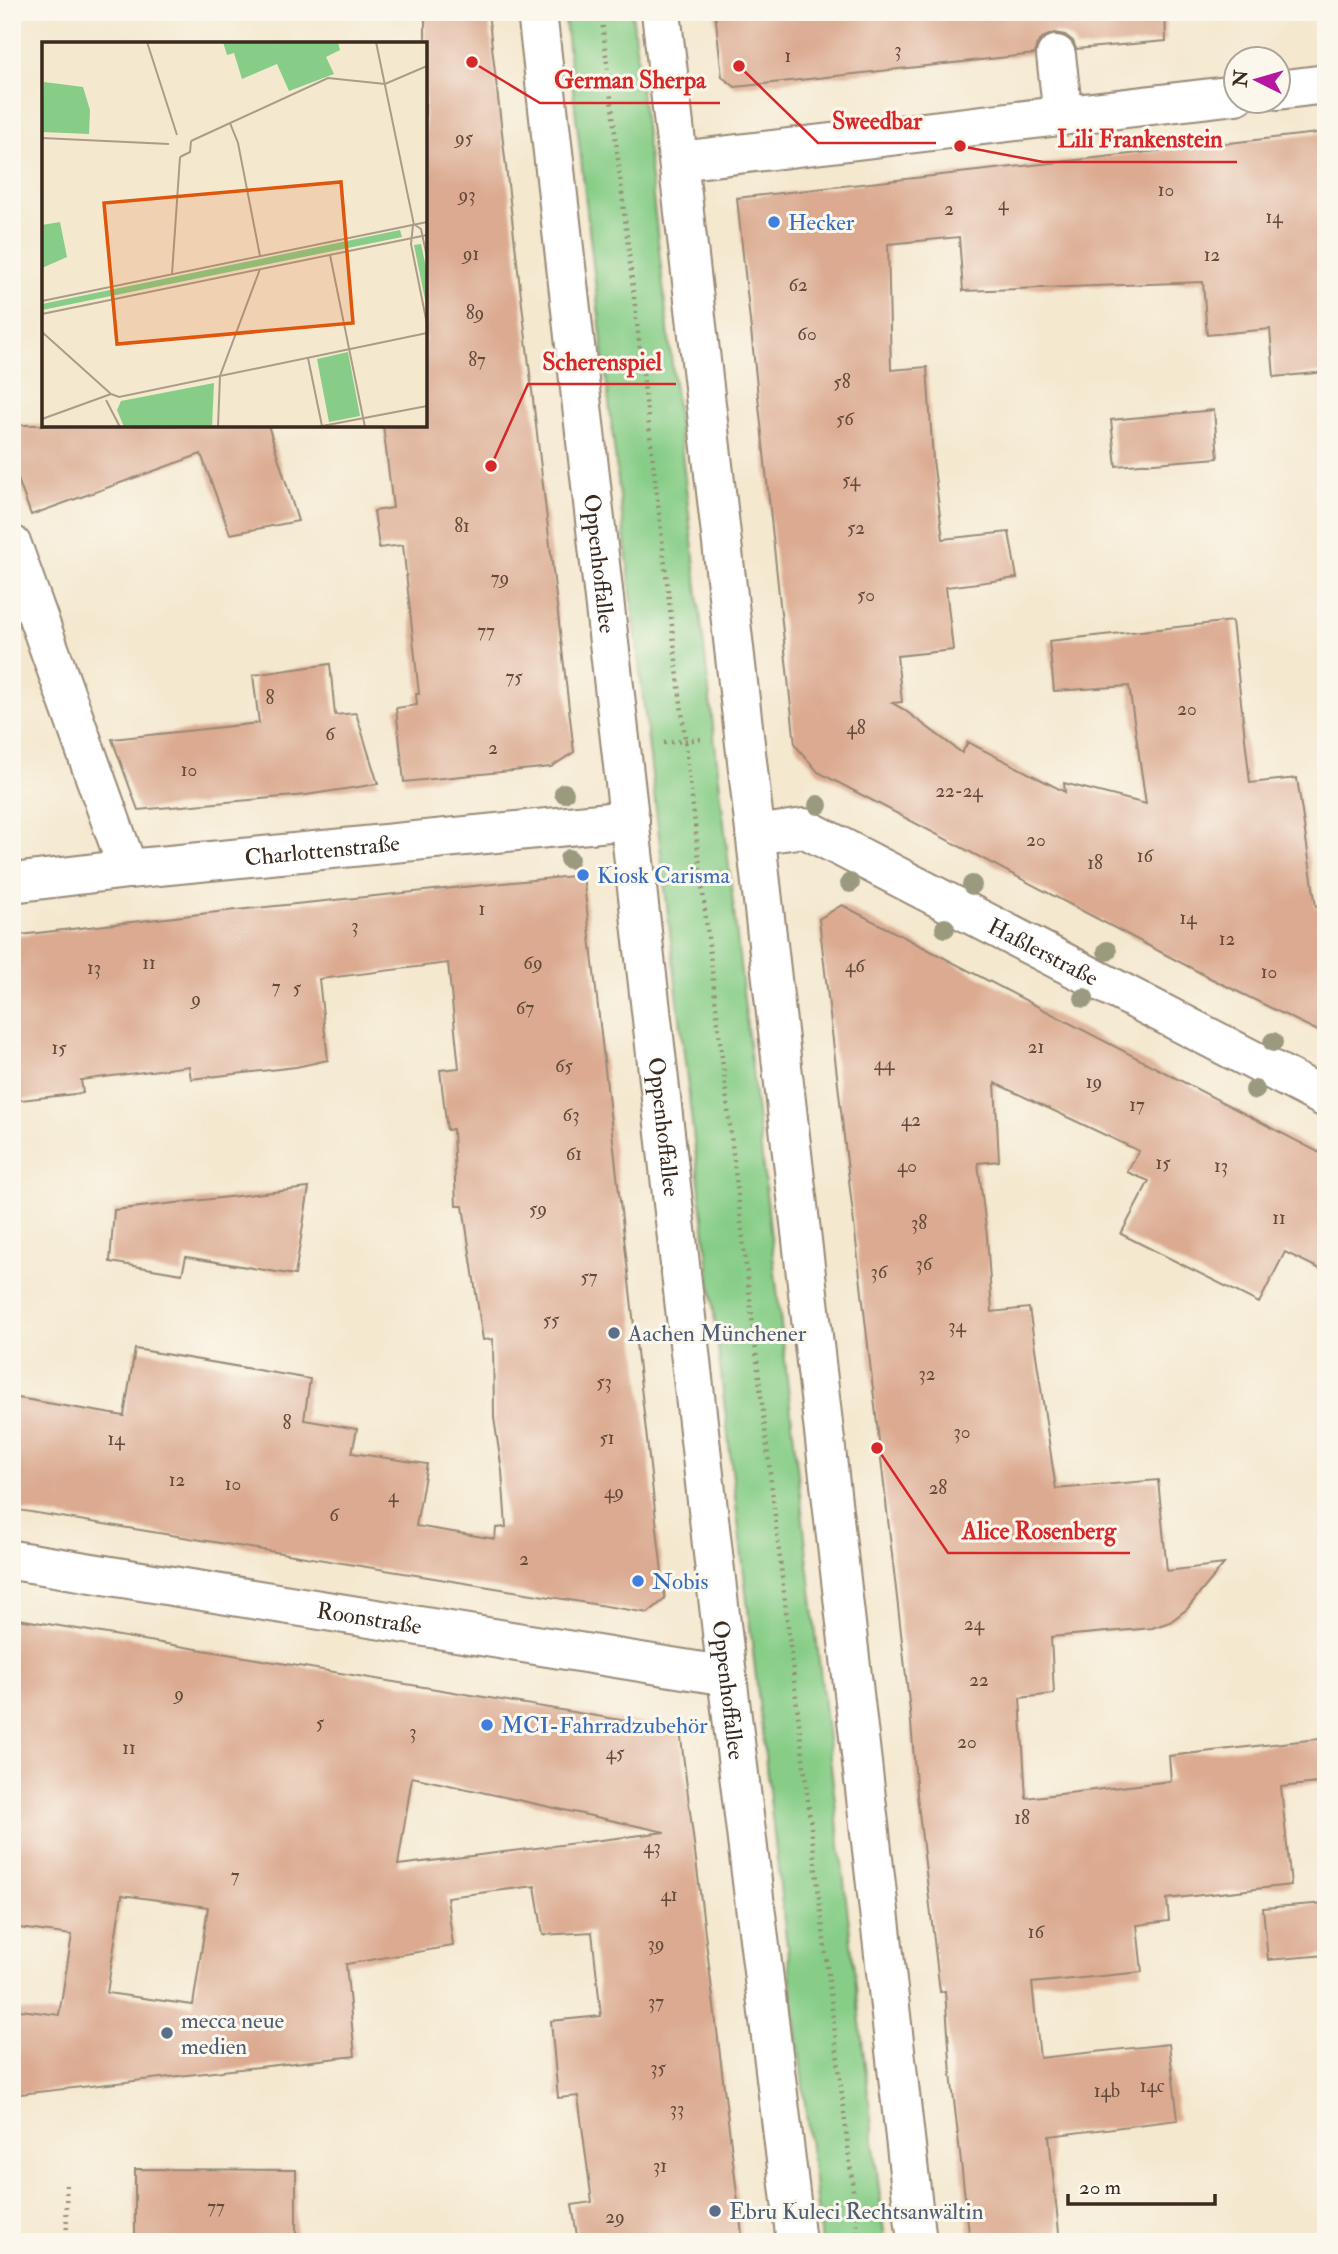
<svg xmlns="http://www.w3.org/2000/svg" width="1338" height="2254" viewBox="0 0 1338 2254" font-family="'IM FELL Double Pica',serif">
  <rect width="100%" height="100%" fill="#fbf7ec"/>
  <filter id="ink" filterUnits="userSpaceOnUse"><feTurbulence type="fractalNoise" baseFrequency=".0143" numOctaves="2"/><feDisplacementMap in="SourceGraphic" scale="14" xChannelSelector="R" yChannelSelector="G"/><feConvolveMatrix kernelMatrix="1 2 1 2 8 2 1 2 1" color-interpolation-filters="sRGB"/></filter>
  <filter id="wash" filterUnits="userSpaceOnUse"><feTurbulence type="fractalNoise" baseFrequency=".00686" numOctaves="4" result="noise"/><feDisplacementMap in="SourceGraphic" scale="28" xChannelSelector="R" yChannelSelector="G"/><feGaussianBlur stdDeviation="1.57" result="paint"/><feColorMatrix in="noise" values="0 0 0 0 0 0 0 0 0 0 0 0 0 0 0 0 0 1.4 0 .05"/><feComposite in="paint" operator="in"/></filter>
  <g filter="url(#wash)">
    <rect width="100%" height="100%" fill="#f4e8cf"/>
    <path fill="#87cd87" stroke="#617c52" stroke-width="2" d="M 564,12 L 632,12 L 885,2242 L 821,2242 Z"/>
    <g id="blocks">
      <path fill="#dbaa91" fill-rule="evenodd" d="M 425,12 L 488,12 L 574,752 L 551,767 L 404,782 L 396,708 L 417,705 L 416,694 L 419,694 L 403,545 L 379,548 L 374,511 L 393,508 L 383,425 L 425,425 Z
        M 715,12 L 1165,12 L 1166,41 L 1076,49 L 1073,41 L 1065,35 L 1054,33 L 1042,38 L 1036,46 L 1035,54 L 735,87 L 722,77 Z
        M 1326,132 L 1326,372 L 1274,377 L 1270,329 L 1207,335 L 1203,282 L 963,291 L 959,237 L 888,244 L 891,370 L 927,367 L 933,460 L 943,539 L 1009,532 L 1017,578 L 946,587 L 953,650 L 897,656 L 902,702 L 892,703 L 903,709 L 962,753 L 968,742 L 1065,792 L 1064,783 L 1146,804 L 1129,686 L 1054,691 L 1049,641 L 1232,621 L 1250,783 L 1297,778 L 1316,907 L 1326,906 L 1326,1035 L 1212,979 L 818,772 L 795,745 L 737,198 Z
        M 1214,410 L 1218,458 L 1116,466 L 1111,420 Z
        M 12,425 L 268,425 L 298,521 L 230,534 L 201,454 L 31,515 L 12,463 Z
        M 330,664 L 335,715 L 356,713 L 378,784 L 306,795 L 138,810 L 112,739 L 259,723 L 253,675 Z
        M 583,875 L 665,1599 L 648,1613 L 12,1509 L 12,1397 L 124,1416 L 135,1349 L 310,1379 L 304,1420 L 357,1429 L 352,1453 L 427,1464 L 416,1526 L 495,1539 L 496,1528 L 506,1527 L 502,1471 L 494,1418 L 493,1339 L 483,1340 L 463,1206 L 456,1206 L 453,1129 L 447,1130 L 440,1070 L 459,1068 L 448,963 L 319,979 L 328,1060 L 296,1067 L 191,1079 L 189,1066 L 81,1080 L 83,1093 L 12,1101 L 12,936 L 226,911 Z
        M 842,905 L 1326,1156 L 1326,1272 L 1285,1252 L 1259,1303 L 1121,1234 L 1149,1181 L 1127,1172 L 1139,1151 L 995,1083 L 999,1161 L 978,1163 L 987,1236 L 992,1312 L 1029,1308 L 1056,1489 L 1158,1480 L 1167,1571 L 1224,1564 L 1187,1609 L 1170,1622 L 1152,1628 L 1051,1637 L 1054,1694 L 1020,1698 L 1026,1798 L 1171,1781 L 1169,1756 L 1326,1738 L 1326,1782 L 1281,1787 L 1291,1885 L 1167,1899 L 1169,1921 L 1137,1925 L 1142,1972 L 1032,1983 L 1040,2058 L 1169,2044 L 1178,2120 L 1049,2136 L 1060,2242 L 970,2242 L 951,2074 L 945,1991 L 940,1992 L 917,1795 L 910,1711 L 819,919 Z
        M 309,1188 L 295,1275 L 186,1257 L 182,1274 L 110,1262 L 114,1210 Z
        M 12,1618 L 680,1730 L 743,2242 L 578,2242 L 572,2205 L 592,2202 L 578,2096 L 558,2098 L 551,2021 L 601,2016 L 592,1932 L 543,1935 L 535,1886 L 447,1897 L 453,1946 L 346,1964 L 355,2056 L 12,2095 L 12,2009 L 59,2015 L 72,1935 L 12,1927 ZM 412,1777 L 665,1832 L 398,1865 ZM 122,1895 L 208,1907 L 193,2005 L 107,1993 Z
        M 1326,1903 L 1326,1955 L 1268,1960 L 1263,1908 Z
        M 135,2169 L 296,2170 L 296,2242 L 135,2242 Z"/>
    </g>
  </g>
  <g filter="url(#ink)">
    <use href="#blocks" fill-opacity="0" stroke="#988976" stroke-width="2"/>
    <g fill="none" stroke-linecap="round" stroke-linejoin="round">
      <defs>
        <g id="minor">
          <path id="s1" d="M 537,12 L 727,1676 L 796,2242"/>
          <path d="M 661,12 L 917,2242"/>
          <path d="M 1056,55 L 1063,116"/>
          <path d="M 1278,90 L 1326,84"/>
          <path d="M 679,161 L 1236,95"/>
          <path d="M 12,545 L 128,869"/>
          <path id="s2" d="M 756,835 L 804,828 L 1326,1098"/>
          <path id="s3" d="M 12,883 L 128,869 L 630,820"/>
          <path id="s4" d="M 12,1560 L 727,1676"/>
        </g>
      </defs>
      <use href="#minor" stroke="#988976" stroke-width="42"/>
      <path stroke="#988976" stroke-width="4.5" stroke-dasharray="2 5" stroke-linecap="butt" d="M 601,12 L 859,2242
        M 664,743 L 701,739
        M 66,2185 L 67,2242"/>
      <use href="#minor" stroke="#fff" stroke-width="38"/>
    </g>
    <g fill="#9b9a7f">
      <circle cx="564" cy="793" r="10"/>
      <circle cx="818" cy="805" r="10"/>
      <circle cx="569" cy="859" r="10"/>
      <circle cx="850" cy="883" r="10"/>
      <circle cx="972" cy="885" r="10"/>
      <circle cx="945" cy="928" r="10"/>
      <circle cx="1107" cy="951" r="10"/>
      <circle cx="1084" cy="998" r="10"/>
      <circle cx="1273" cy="1042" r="10"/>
      <circle cx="1255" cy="1090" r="10"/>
    </g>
  </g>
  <g fill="#3f7fe0" stroke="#fbf7ec" stroke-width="2.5">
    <circle cx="774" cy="222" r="7"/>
    <circle cx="583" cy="875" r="7"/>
    <circle cx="638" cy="1581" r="7"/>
    <circle cx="487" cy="1725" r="7"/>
  </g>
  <g fill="#5c6f8a" stroke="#fbf7ec" stroke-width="2.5">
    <circle cx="614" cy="1333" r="7"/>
    <circle cx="167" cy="2033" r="7"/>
    <circle cx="715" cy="2211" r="7"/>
  </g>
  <g text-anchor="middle" stroke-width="6" stroke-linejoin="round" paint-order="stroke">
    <g font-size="19" fill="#634a3b">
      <text x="898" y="56">3</text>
      <text x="788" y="62">1</text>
      <text x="464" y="144">95</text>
      <text x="1166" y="196">10</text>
      <text x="467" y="201">93</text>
      <text x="1003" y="210">4</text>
      <text x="949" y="215">2</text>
      <text x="1274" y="223">14</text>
      <text x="471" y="260">91</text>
      <text x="1212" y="261">12</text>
      <text x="798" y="291">62</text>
      <text x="475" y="319">89</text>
      <text x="807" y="340">60</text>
      <text x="477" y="366">87</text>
      <text x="842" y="388">58</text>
      <text x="845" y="425">56</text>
      <text x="851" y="486">54</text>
      <text x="462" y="532">81</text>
      <text x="856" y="534">52</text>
      <text x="500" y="584">79</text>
      <text x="866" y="601">50</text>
      <text x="486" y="637">77</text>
      <text x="514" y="683">75</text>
      <text x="270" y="704">8</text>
      <text x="1187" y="715">20</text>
      <text x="856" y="734">48</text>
      <text x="330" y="740">6</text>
      <text x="493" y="754">2</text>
      <text x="189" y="776">10</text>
      <text x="959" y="797">22-24</text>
      <text x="1036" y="846">20</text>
      <text x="1145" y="862">16</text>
      <text x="1095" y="869">18</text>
      <text x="482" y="915">1</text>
      <text x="1188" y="924">14</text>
      <text x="355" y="932">3</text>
      <text x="1227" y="945">12</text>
      <text x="149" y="969">11</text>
      <text x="533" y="969">69</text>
      <text x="855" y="972">46</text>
      <text x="94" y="974">13</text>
      <text x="1269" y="978">10</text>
      <text x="276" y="993">7</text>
      <text x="297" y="994">5</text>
      <text x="196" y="1005">9</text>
      <text x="525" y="1014">67</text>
      <text x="1036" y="1053">21</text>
      <text x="59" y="1054">15</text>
      <text x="884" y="1070">44</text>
      <text x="564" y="1072">65</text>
      <text x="1094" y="1088">19</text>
      <text x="1137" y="1111">17</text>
      <text x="571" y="1121">63</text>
      <text x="911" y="1126">42</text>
      <text x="574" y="1160">61</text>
      <text x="1163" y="1169">15</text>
      <text x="907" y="1172">40</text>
      <text x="1221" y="1172">13</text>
      <text x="538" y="1215">59</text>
      <text x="1279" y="1224">11</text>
      <text x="919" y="1229">38</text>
      <text x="924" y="1270">36</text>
      <text x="879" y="1278">36</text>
      <text x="589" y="1283">57</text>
      <text x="551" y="1326">55</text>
      <text x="957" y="1332">34</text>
      <text x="927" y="1380">32</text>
      <text x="604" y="1388">53</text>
      <text x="287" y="1429">8</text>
      <text x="962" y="1438">30</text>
      <text x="607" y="1444">51</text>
      <text x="116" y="1445">14</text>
      <text x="177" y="1486">12</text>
      <text x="233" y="1490">10</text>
      <text x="938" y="1494">28</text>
      <text x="614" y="1498">49</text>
      <text x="393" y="1502">4</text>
      <text x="334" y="1521">6</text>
      <text x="524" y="1565">2</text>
      <text x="974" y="1630">24</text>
      <text x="979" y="1686">22</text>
      <text x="179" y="1700">9</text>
      <text x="320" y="1729">5</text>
      <text x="413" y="1738">3</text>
      <text x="967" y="1748">20</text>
      <text x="129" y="1754">11</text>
      <text x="615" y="1759">45</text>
      <text x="1022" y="1824">18</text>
      <text x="652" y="1853">43</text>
      <text x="235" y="1882">7</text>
      <text x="669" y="1901">41</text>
      <text x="1036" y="1938">16</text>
      <text x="656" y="1950">39</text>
      <text x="656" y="2008">37</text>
      <text x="658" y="2074">35</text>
      <text x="1152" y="2092">14c</text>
      <text x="1107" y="2097">14b</text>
      <text x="677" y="2115">33</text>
      <text x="660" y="2172">31</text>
      <text x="216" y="2213">77</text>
      <text x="615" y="2223">29</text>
    </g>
    <g font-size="23" fill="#366cbe" stroke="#fbf7ec" text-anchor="start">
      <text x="788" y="230">Hecker</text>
      <text x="597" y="883">Kiosk Carisma</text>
      <text x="652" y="1589">Nobis</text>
      <text x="501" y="1733">MCI-Fahrradzubehör</text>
    </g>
    <g font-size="23" fill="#3b2a1e" stroke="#fbf7ec">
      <text dy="8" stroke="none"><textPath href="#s1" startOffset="555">Oppenhoffallee</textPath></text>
      <text dy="8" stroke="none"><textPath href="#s3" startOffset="312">Charlottenstraße</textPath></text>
      <text dy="8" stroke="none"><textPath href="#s2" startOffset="318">Haßlerstraße</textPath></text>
      <text dy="8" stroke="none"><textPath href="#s1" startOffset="1122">Oppenhoffallee</textPath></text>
      <text dy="8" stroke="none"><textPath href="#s4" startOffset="362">Roonstraße</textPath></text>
      <text dy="8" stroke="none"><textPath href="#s1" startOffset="1689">Oppenhoffallee</textPath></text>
    </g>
    <g font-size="23" fill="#4e5e75" stroke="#fbf7ec" text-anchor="start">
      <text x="628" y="1341">Aachen Münchener</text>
      <text x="181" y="2028">mecca neue<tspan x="181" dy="26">medien</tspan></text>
      <text x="729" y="2219">Ebru Kuleci Rechtsanwältin</text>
    </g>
  </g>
  <g transform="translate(42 42)">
    <rect width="385" height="385" fill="#f4e8cf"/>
    <path d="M 181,0 L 296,0 L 298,8 L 284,15 L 292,32 L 247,49 L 235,22 L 200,37 L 192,11 L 185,13 ZM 2,40 L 41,45 L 48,68 L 47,92 L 0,90 ZM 18,180 L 25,215 L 0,226 L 0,183 ZM 358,188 L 360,195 L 0,268 L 0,262 ZM 379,202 L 385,230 L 385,267 L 372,203 ZM 306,310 L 318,374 L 287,380 L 275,317 ZM 172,341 L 170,385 L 82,385 L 75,368 L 79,359 Z" fill="#87cd87"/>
    <path fill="none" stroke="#aa9c88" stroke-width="2" d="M 105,0 L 135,93M 334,0 L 372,183M 188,81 L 196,101 L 218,214M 0,96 L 127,102M 149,99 L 286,36 L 343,42 L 385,24M 138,115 L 148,110 L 149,99M 371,183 L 369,202 L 385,282M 373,183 L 379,187 L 385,215M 288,213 L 323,385M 130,232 L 138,115M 0,259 L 385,180M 0,272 L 385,193M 0,290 L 69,352M 266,316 L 280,384M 69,352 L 77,355 L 385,291M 64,358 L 78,385M 0,377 L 69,352M 176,385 L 178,334 L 218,227M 275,385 L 385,364"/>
    <path fill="#df570d" fill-opacity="0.15" stroke="#df570d" stroke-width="3.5" d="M 299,140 L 311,281 L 75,302 L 62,161 Z"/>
    <rect width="385" height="385" fill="none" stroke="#3b2a1e" stroke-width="3.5"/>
  </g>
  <path fill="none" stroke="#d62828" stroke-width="2.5" d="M472 62L540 103H720M739 66L818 143H936M960 146L1043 162H1237M491 466L528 384H676M877 1448L948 1553H1130"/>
  <g fill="#d62828" stroke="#fbf7ec" stroke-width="2.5">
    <circle cx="472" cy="62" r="7"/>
    <circle cx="739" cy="66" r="7"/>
    <circle cx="960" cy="146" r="7"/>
    <circle cx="491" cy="466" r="7"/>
    <circle cx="877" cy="1448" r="7"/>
  </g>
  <g font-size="24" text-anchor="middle" font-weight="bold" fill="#d62828" stroke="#fbf7ec" stroke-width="6" stroke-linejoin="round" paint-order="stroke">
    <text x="630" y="88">German Sherpa</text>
    <text x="877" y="129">Sweedbar</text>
    <text x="1140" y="147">Lili Frankenstein</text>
    <text x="602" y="370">Scherenspiel</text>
    <text x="1039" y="1539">Alice Rosenberg</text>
  </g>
  <rect width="1338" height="2254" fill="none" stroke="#fbf7ec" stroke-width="42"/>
  <g transform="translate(1257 80) rotate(275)"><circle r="33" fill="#fbf7ec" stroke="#aea59a" stroke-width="2"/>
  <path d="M0-5L12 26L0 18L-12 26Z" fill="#b5179e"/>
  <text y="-10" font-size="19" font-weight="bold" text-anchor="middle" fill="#3b2a1e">N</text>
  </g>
  <path d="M1068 2194v10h147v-10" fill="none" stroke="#3b2a1e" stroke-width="3.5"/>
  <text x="1079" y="2194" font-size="21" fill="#3b2a1e" stroke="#fbf7ec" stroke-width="5" paint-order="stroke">20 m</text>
</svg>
